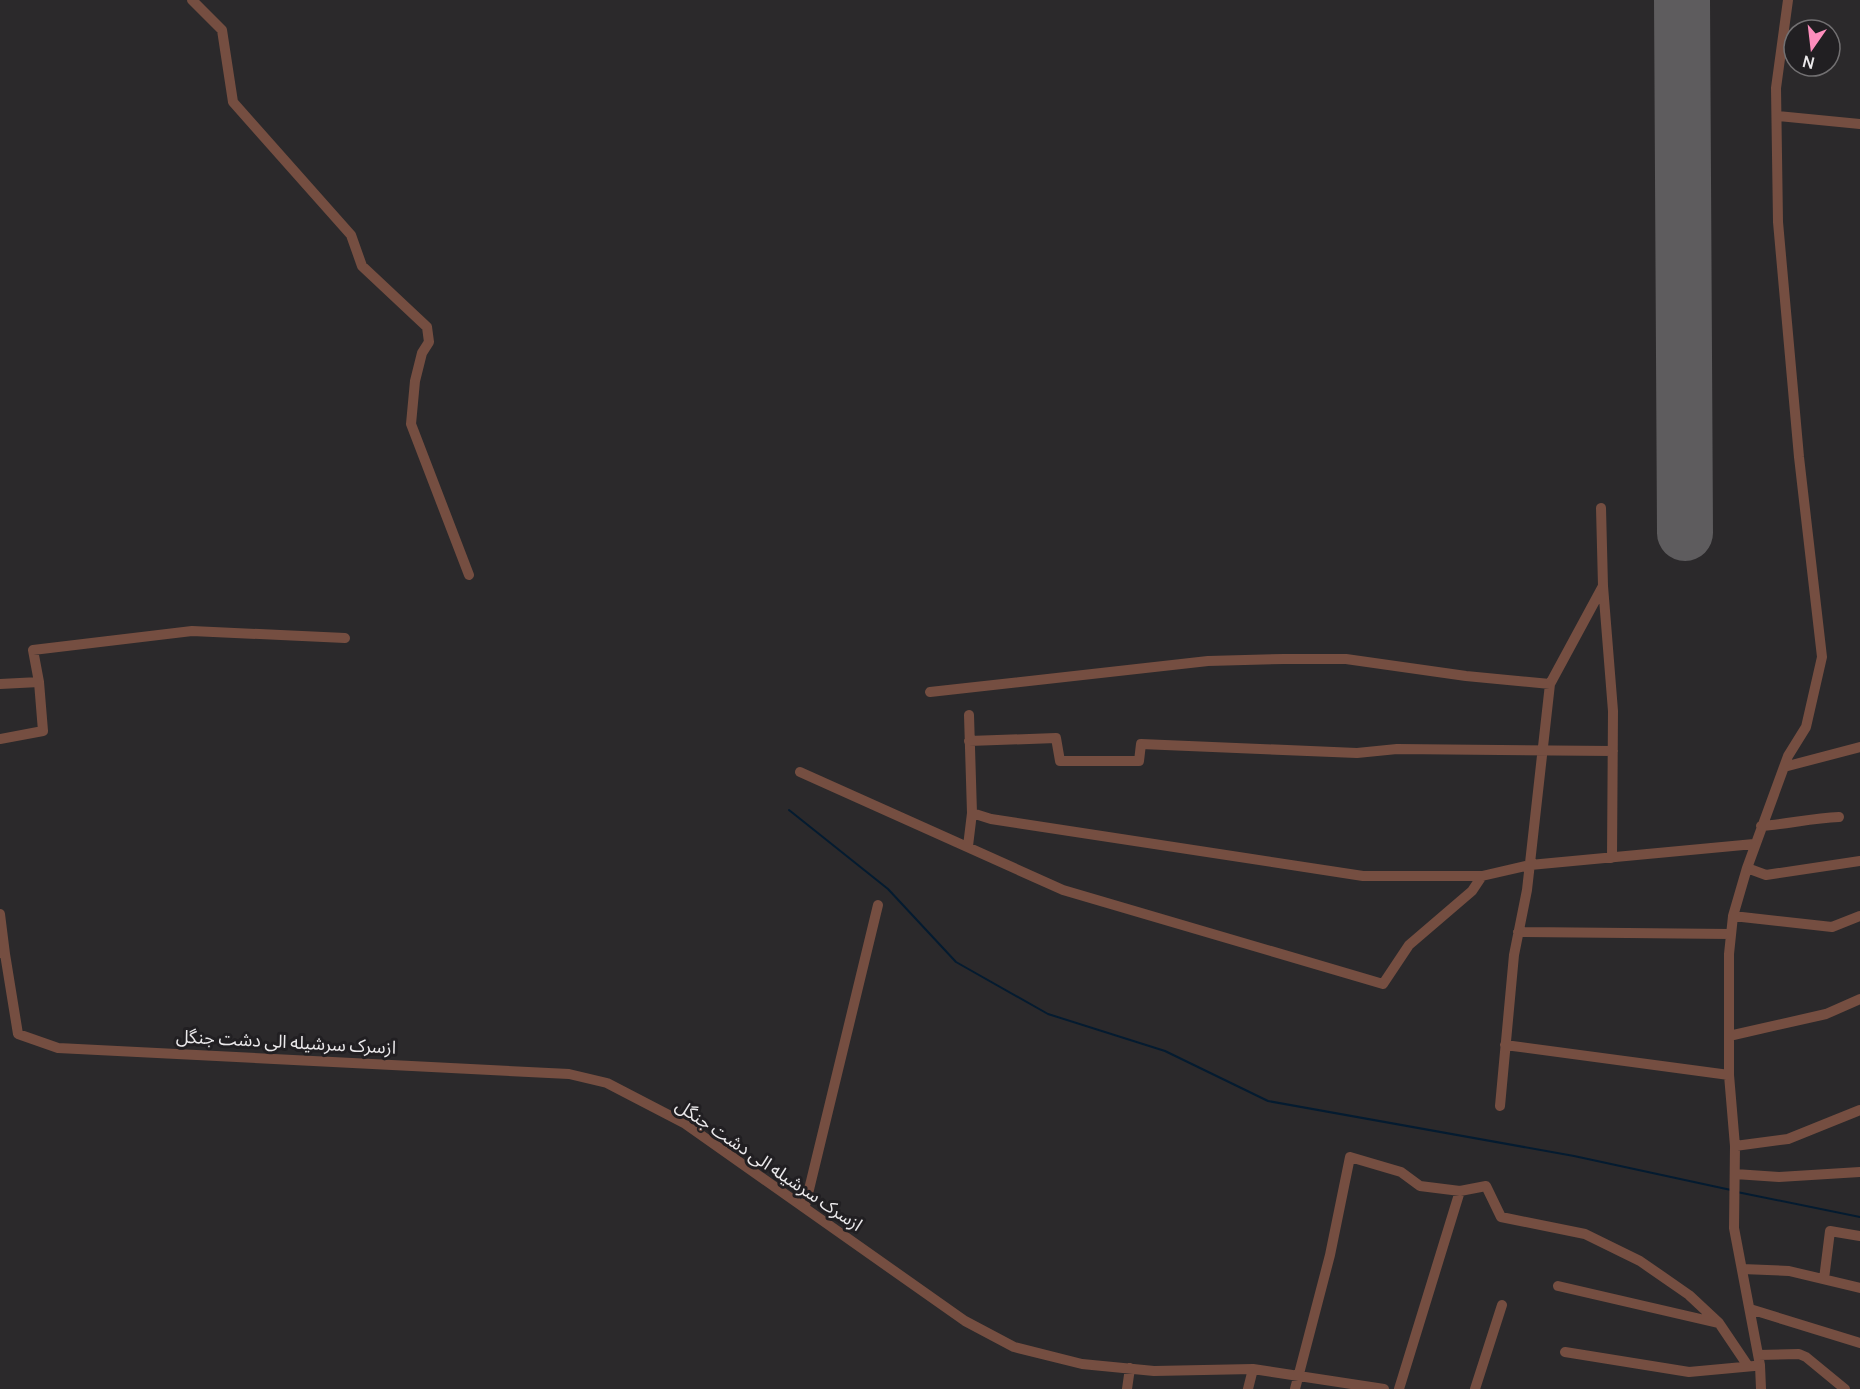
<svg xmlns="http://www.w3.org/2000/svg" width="1860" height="1389" viewBox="0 0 1860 1389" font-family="Manrope,'Noto Sans Arabic',sans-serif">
  <rect width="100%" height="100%" fill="#2b292b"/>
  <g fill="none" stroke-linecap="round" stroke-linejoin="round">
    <path stroke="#041b30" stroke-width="2" d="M 789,810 L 888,889 L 956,962 L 1048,1014 L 1165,1051 L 1268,1101 L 1574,1156 L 1731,1190
      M 1737,1192 L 1860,1217"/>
    <path stroke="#5e5c5e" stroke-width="56" d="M 1682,0 L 1685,533"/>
    <path stroke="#754e41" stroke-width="10" d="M 192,0 L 222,30 L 233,102 L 351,235 L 362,266 L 427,327 L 429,342 L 422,353 L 415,381 L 411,424 L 469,575
      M 1777,116 L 1860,124
      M 1601,508 L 1603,586 L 1613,711 L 1612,858
      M 0,684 L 39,682 L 33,650 L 192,631 L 345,638
      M 930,692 L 1208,661 L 1284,659 L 1346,659 L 1466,676 L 1550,684
      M 0,739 L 43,731 L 39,682
      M 969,741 L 1056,738 L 1060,761 L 1139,761 L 1141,744 L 1357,753 L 1397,749 L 1613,751
      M 1784,767 L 1860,747
      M 800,772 L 1063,890 L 1383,984 L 1409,945 L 1472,891 L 1482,876
      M 972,813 L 991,819 L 1363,876 L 1482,876 L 1530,865 L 1754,844
      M 1761,826 C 1788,824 1812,818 1839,817
      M 968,846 L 972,813 L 969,715
      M 1747,868 L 1766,875 L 1860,861
      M 0,914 L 5,954
      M 1733,916 L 1832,927 L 1860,916
      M 1518,932 L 1731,934
      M 0,953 L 5,954 L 18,1034 L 58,1048 L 569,1074 L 607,1083 L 684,1123 L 965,1321 L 1014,1347 L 1082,1364 L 1154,1371 L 1253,1369 L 1384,1389
      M 1729,1036 L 1826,1014 L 1860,999
      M 1505,1045 L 1729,1075
      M 1500,1106 L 1514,955 L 1527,890 L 1550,684 L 1603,586
      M 1735,1146 L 1788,1139 L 1860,1110
      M 1735,1174 L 1779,1177 L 1860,1172
      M 805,1206 L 878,905
      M 1742,1269 L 1789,1271 L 1860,1288
      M 1824,1279 L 1830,1231 L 1860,1236
      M 1558,1286 L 1718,1323
      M 1750,1309 L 1860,1343
      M 1565,1352 L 1689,1372 L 1754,1366
      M 1758,1355 L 1799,1354 L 1806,1357 L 1845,1389
      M 1127,1389 L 1130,1368
      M 1248,1389 L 1253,1369
      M 1295,1389 L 1330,1255 L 1350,1157 L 1401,1172 L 1420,1186 L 1460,1191 L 1486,1186 L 1501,1217 L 1585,1234 L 1640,1261 L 1689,1295 L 1719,1323 L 1748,1366
      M 1399,1389 L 1460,1191
      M 1475,1389 L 1502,1305
      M 1761,1389 L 1760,1365 L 1734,1228 L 1735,1146 L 1729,1075 L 1729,954 L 1733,916 L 1747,868 L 1788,756 L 1806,727 L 1822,657 L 1799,457 L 1778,222 L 1776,88 L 1788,0"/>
  </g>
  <g text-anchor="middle" stroke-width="6" stroke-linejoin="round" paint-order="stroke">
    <g font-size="18" fill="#ebe9eb" stroke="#211f22">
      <text transform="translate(286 1042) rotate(3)" y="6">ازسرک سرشیله الی دشت جنگل</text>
      <text transform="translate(769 1165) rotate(34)" y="6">ازسرک سرشیله الی دشت جنگل</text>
    </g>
  </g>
  <g transform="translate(1812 48) rotate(194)"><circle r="28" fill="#211f22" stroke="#727072" stroke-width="1.5"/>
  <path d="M0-4.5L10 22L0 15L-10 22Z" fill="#fe8ebd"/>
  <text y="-9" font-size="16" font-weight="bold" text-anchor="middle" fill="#ebe9eb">N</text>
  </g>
</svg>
